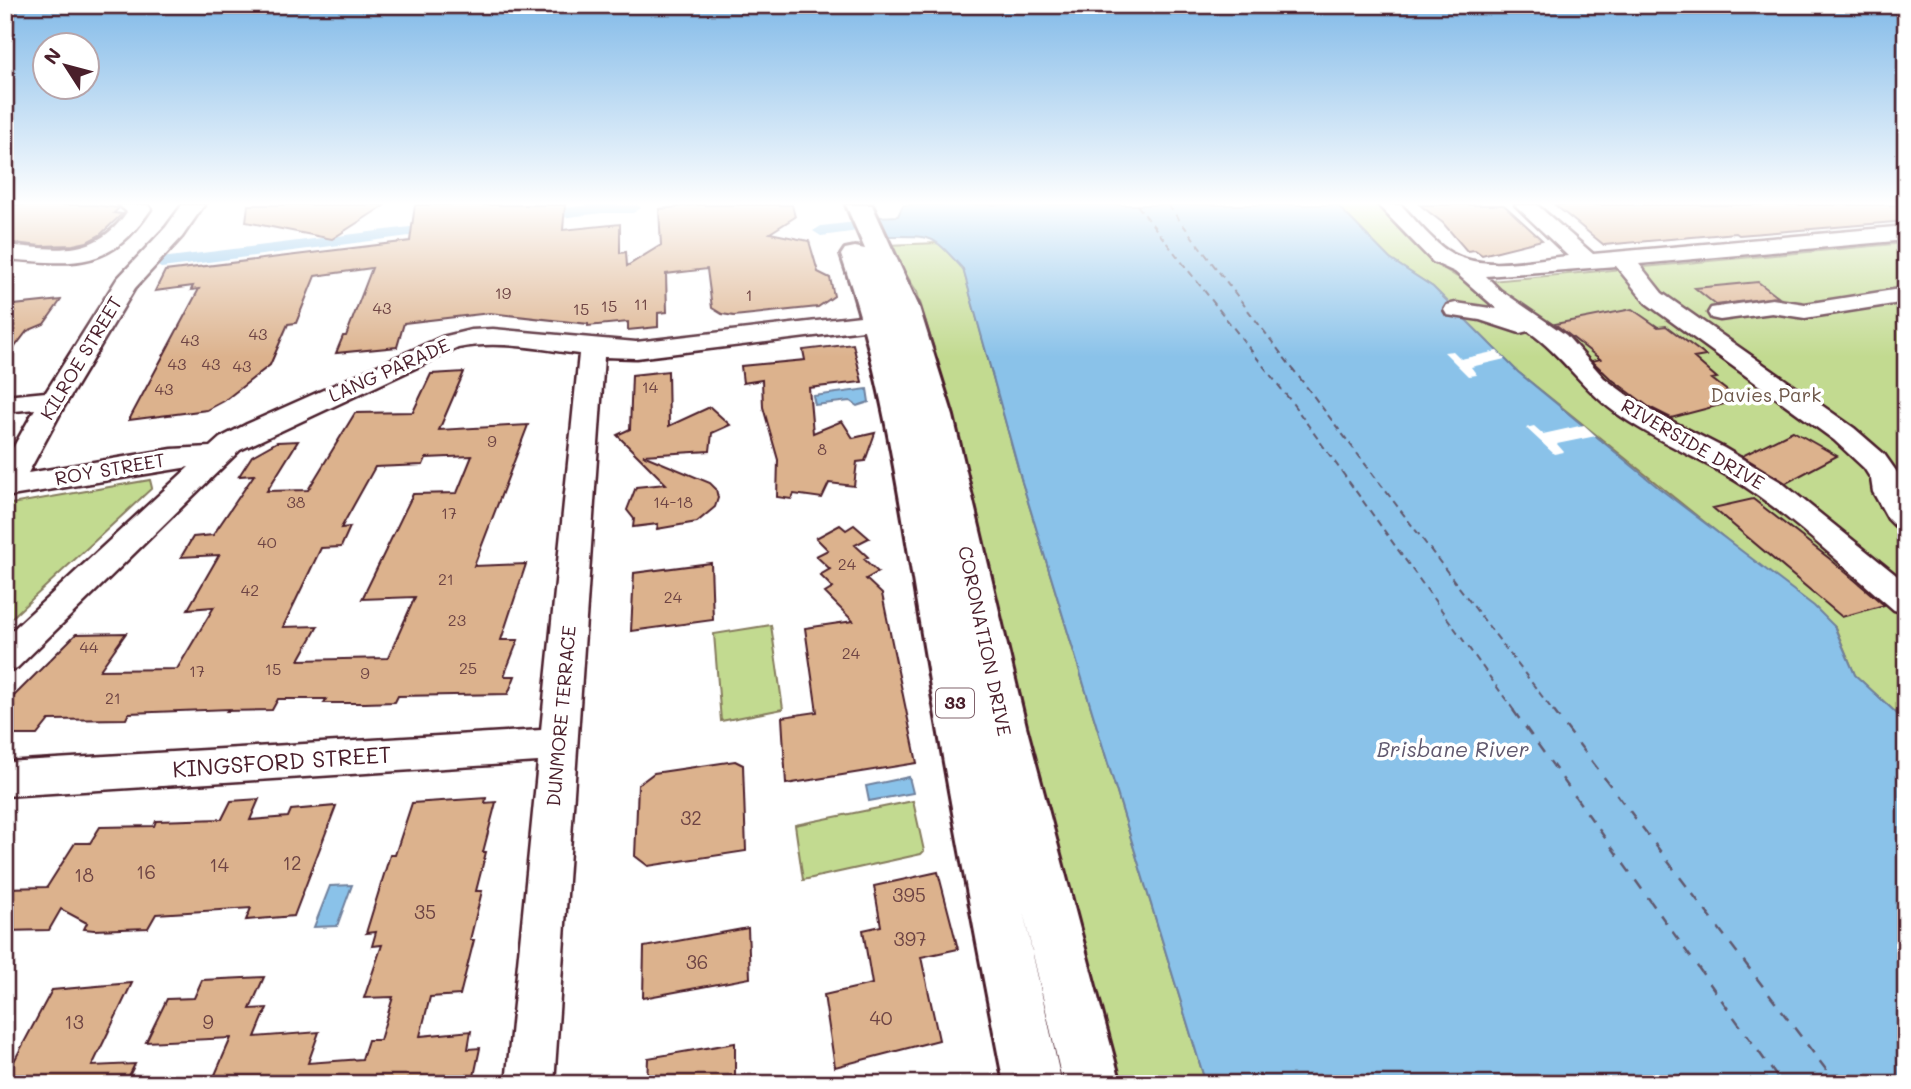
<svg xmlns="http://www.w3.org/2000/svg" width="1911" height="1089" viewBox="0 0 1911 1089" font-family="Mali,sans-serif">
  <rect width="100%" height="100%" fill="#fff"/>
  <filter id="ink" filterUnits="userSpaceOnUse"><feTurbulence type="fractalNoise" baseFrequency=".0143" numOctaves="2"/><feDisplacementMap in="SourceGraphic" scale="14" xChannelSelector="R" yChannelSelector="G"/><feConvolveMatrix kernelMatrix="1 2 1 2 8 2 1 2 1" color-interpolation-filters="sRGB"/></filter>
  <g filter="url(#ink)">
    <path fill="#c2da90" stroke="#867c5e" stroke-width="2" d="M 1337,205 L 1377,205 C 1406,238 1429,264 1469,283 L 1906,243 L 1906,722 L 1855,675 L 1835,627 L 1518,372 L 1433,287 L 1390,259 Z
      M 939,243 L 963,268 L 1022,482 L 1206,1084 L 1122,1084 L 1036,788 L 954,417 L 917,292 L 887,245 Z
      M 150,480 L 152,488 L 5,624 L 5,505 Z
      M 771,625 L 783,709 L 721,721 L 714,634 Z
      M 913,801 L 924,851 L 921,854 L 803,880 L 795,825 Z"/>
    <path fill="#8ac2e9" stroke="#70819d" stroke-width="2" d="M 903,205 L 1337,205 L 1390,259 L 1433,287 L 1518,372 L 1659,488 L 1814,606 L 1834,626 L 1855,675 L 1906,722 L 1906,1084 L 1206,1084 L 1022,482 L 963,269 C 931,234 935,236 888,236 L 879,217 L 898,216 Z
      M 867,389 L 869,402 L 857,406 L 850,401 L 815,405 L 813,396 Z
      M 909,777 L 913,793 L 869,801 L 866,786 Z
      M 352,885 L 337,926 L 314,927 L 330,886 Z"/>
    <path fill="#fff" d="M 1453,351 L 1461,359 L 1497,351 L 1505,359 L 1471,367 L 1477,375 L 1468,376 L 1444,352 Z
      M 1584,425 L 1596,436 L 1557,444 L 1564,452 L 1554,454 L 1526,428 L 1534,426 L 1543,434 Z"/>
    <g fill="none" stroke-linecap="round" stroke-linejoin="round">
      <path fill="#8ac2e9" fill-rule="evenodd" d="M 591,205 L 638,205 L 641,208 L 633,213 L 602,213 L 535,221 L 527,216 L 535,211 Z
        M 882,219 L 888,221 L 890,224 L 888,227 L 821,236 L 813,231 L 821,226 Z
        M 442,223 L 448,225 L 450,228 L 448,231 L 161,268 L 153,263 L 161,258 Z"/>
      <path stroke="#60586e" stroke-width="2" stroke-dasharray="7 5" stroke-linecap="butt" d="M 1137,205 L 1290,400 L 1515,712
        M 1168,205 L 1554,712"/>
      <path stroke="#60586e" stroke-width="2.5" stroke-dasharray="11 10" stroke-linecap="butt" d="M 1513,710 L 1782,1084
        M 1553,710 L 1837,1084"/>
    </g>
    <path fill="#dcb28d" stroke="#4a1f2b" stroke-width="2" fill-rule="evenodd" d="M 5,205 L 94,205 L 119,208 L 114,213 L 122,214 L 100,235 L 87,242 L 73,245 L 41,246 L 5,242 Z
      M 248,205 L 385,205 L 332,239 L 246,222 Z
      M 415,205 L 565,205 L 563,230 L 620,224 L 620,253 L 626,252 L 627,266 L 661,245 L 659,209 L 697,205 L 792,205 L 795,217 L 770,233 L 809,241 L 818,272 L 830,278 L 834,296 L 818,307 L 734,316 L 722,314 L 712,308 L 707,269 L 666,274 L 667,312 L 658,313 L 658,327 L 628,330 L 628,322 L 588,326 L 588,324 L 490,313 L 404,323 L 397,347 L 336,353 L 343,336 L 346,336 L 372,268 L 315,276 L 296,323 L 288,324 L 270,365 L 224,401 L 207,410 L 129,420 L 199,289 L 191,290 L 193,286 L 155,291 L 165,271 L 410,241 Z
      M 1420,205 L 1504,205 L 1542,240 L 1482,255 L 1475,250 L 1467,251 L 1443,223 Z
      M 1555,205 L 1897,205 L 1906,210 L 1906,221 L 1739,235 L 1736,233 L 1604,245 Z
      M 1758,282 L 1778,297 L 1716,305 L 1695,288 Z
      M 61,300 L 44,324 L 27,331 L 5,360 L 5,306 Z
      M 1632,309 L 1658,327 L 1666,326 L 1706,356 L 1694,358 L 1717,378 L 1712,379 L 1739,400 L 1671,418 L 1649,407 L 1610,378 L 1592,361 L 1600,359 L 1555,324 Z
      M 853,344 L 862,382 L 809,388 L 813,433 L 842,421 L 853,438 L 875,433 L 865,461 L 857,462 L 854,486 L 829,483 L 822,498 L 794,494 L 791,499 L 777,497 L 778,460 L 763,407 L 762,380 L 743,383 L 741,366 L 805,360 L 803,350 Z
      M 668,371 L 669,426 L 710,407 L 730,425 L 712,433 L 710,451 L 643,455 L 710,483 L 716,489 L 718,498 L 715,507 L 697,522 L 657,529 L 658,524 L 633,527 L 634,519 L 627,510 L 636,487 L 666,484 L 617,435 L 630,429 L 632,375 Z
      M 464,372 L 439,430 L 528,425 L 474,566 L 526,564 L 501,640 L 518,640 L 504,676 L 515,676 L 508,694 L 398,696 L 395,702 L 365,703 L 324,703 L 326,699 L 278,699 L 272,710 L 227,711 L 229,709 L 129,713 L 126,719 L 49,720 L 37,735 L 5,735 L 5,705 L 76,634 L 126,633 L 100,670 L 177,669 L 214,607 L 188,609 L 219,555 L 181,557 L 193,537 L 213,535 L 254,475 L 239,476 L 252,456 L 277,442 L 298,441 L 267,491 L 308,490 L 355,413 L 413,412 L 431,374 ZM 472,456 L 457,493 L 413,494 L 362,599 L 415,597 L 388,658 L 299,660 L 318,626 L 283,627 L 321,548 L 341,547 L 350,527 L 341,528 L 375,467 L 423,465 L 426,458 Z
      M 1793,431 L 1837,456 L 1786,483 L 1742,456 Z
      M 1753,499 L 1830,559 L 1884,605 L 1842,617 L 1713,508 Z
      M 840,525 L 846,530 L 854,525 L 869,538 L 855,545 L 868,557 L 864,559 L 878,572 L 866,579 L 882,594 L 917,763 L 786,784 L 782,717 L 817,712 L 805,628 L 853,621 L 825,593 L 833,588 L 820,575 L 830,569 L 816,556 L 828,550 L 816,538 Z
      M 711,563 L 713,620 L 631,631 L 634,573 Z
      M 735,761 L 743,765 L 746,851 L 648,866 L 635,856 L 638,785 L 654,773 Z
      M 486,798 L 485,803 L 496,802 L 483,852 L 486,852 L 476,891 L 482,891 L 470,940 L 474,940 L 460,995 L 430,997 L 420,1036 L 471,1031 L 468,1049 L 480,1048 L 473,1081 L 452,1084 L 211,1084 L 231,1038 L 146,1042 L 167,999 L 194,998 L 202,980 L 264,977 L 250,1009 L 267,1008 L 255,1037 L 319,1032 L 308,1063 L 362,1059 L 368,1040 L 380,1040 L 393,997 L 364,998 L 382,945 L 372,946 L 376,932 L 366,933 L 390,855 L 395,855 L 412,803 Z
      M 259,799 L 250,820 L 288,817 L 291,810 L 336,806 L 294,916 L 246,920 L 251,908 L 156,914 L 148,928 L 94,930 L 84,929 L 87,923 L 61,909 L 49,930 L 5,931 L 5,888 L 47,887 L 75,843 L 90,843 L 100,827 L 154,826 L 156,821 L 222,819 L 231,801 Z
      M 938,872 L 958,949 L 921,957 L 939,1040 L 835,1067 L 824,995 L 872,984 L 863,930 L 881,926 L 874,886 Z
      M 748,928 L 750,978 L 643,998 L 644,947 Z
      M 132,983 L 92,1066 L 135,1064 L 125,1084 L 5,1084 L 5,1078 L 52,990 Z
      M 735,1043 L 735,1084 L 647,1084 L 648,1058 Z"/>
    <g fill="none" stroke-linecap="round" stroke-linejoin="round">
      <defs>
        <path id="minor" d="M 119,205 L 148,205 L 151,209 C 109,272 73,264 5,259 L 5,245 C 56,249 95,259 127,212 Z
          M 182,205 L 204,205 L 182,237 L 135,288 L 62,410 L 28,473 L 172,449 L 210,447 L 220,438 L 247,424 L 442,337 L 471,330 L 493,329 L 636,342 L 904,311 L 913,313 L 916,318 L 913,323 L 904,325 L 636,358 L 604,357 L 554,1084 L 506,1084 L 538,762 L 5,796 L 5,762 L 541,730 L 579,354 C 539,349 498,340 458,348 L 240,450 L 17,668 L 5,672 L 5,637 L 189,467 L 5,497 L 5,462 L 35,409 L 5,412 L 5,396 L 46,392 L 117,279 L 166,227 Z
          M 1378,205 L 1401,205 C 1416,220 1433,243 1451,253 C 1485,272 1532,259 1568,256 L 1515,205 L 1537,205 L 1593,254 L 1906,226 L 1906,240 L 1639,264 L 1662,293 L 1854,428 L 1884,454 L 1901,478 L 1906,497 L 1906,530 L 1895,526 L 1888,519 L 1873,492 L 1871,479 L 1864,468 L 1834,440 L 1646,303 L 1616,266 L 1486,276 L 1500,290 L 1566,335 L 1604,378 L 1642,406 L 1724,448 L 1781,482 L 1906,583 L 1906,613 L 1894,610 C 1850,572 1807,531 1760,497 C 1717,465 1666,447 1622,417 C 1584,392 1564,356 1528,331 L 1520,333 L 1480,320 L 1447,315 L 1444,310 L 1447,305 L 1456,303 L 1497,309 L 1455,272 L 1433,262 Z
          M 1906,288 L 1906,302 L 1805,318 L 1772,313 L 1720,320 L 1711,318 L 1708,313 L 1711,308 L 1772,299 L 1805,304 Z"/>
        <path id="highway" d="M 846,205 L 872,205 L 919,307 L 953,416 L 1026,726 L 1121,1084 L 1063,1084 L 1023,911 L 1062,1084 L 1004,1084 C 976,940 949,797 925,652 C 902,518 886,384 841,255 L 845,249 L 855,247 L 865,249 Z"/>
      </defs>
      <use href="#minor" stroke="#4a1f2b" stroke-width="5"/>
      <use href="#highway" stroke="#4a1f2b" stroke-width="6"/>
      <use href="#minor" fill="#fff" fill-rule="evenodd"/>
      <use href="#highway" fill="#fff" fill-rule="evenodd"/>
    </g>
  </g>
  <linearGradient id="sky" x2="0" y2="1"><stop stop-color="#82bae8"/><stop offset="0.57" stop-color="#fff"/><stop offset="1" stop-color="#fff" stop-opacity="0"/></linearGradient>
  <rect width="1911" height="357" fill="url(#sky)"/>
  <g text-anchor="middle" stroke-width="7" stroke-linejoin="round" paint-order="stroke">
    <g font-size="16" fill="#6e4444">
      <text x="503" y="299">19</text>
      <text x="749" y="301">1</text>
      <text x="641" y="310">11</text>
      <text x="609" y="312">15</text>
      <text x="382" y="314">43</text>
      <text x="581" y="315">15</text>
      <text x="258" y="340">43</text>
      <text x="190" y="346">43</text>
      <text x="177" y="370">43</text>
      <text x="211" y="370">43</text>
      <text x="242" y="372">43</text>
      <text x="650" y="393">14</text>
      <text x="164" y="395">43</text>
      <text x="492" y="447">9</text>
      <text x="822" y="455">8</text>
      <text x="296" y="508">38</text>
      <text x="673" y="508">14-18</text>
      <text x="449" y="519">17</text>
      <text x="267" y="548">40</text>
      <text x="847" y="570">24</text>
      <text x="446" y="585">21</text>
      <text x="250" y="596">42</text>
      <text x="673" y="603">24</text>
      <text x="457" y="626">23</text>
      <text x="89" y="653">44</text>
      <text x="851" y="659">24</text>
      <text x="468" y="674">25</text>
      <text x="273" y="675">15</text>
      <text x="197" y="677">17</text>
      <text x="365" y="679">9</text>
      <text x="113" y="704">21</text>
    </g>
    <rect fill="#fff" stroke="#80626b" stroke-width="2" x="936" y="688.5" width="38" height="29" rx="5"/>
    <g font-size="18" font-weight="bold" fill="#4a1f2b">
      <text x="955" y="709">33</text>
    </g>
    <g font-size="19" fill="#4a1f2b" stroke="#fff">
      <text transform="translate(81 358) rotate(-59)" y="7">KILROE STREET</text>
      <text transform="translate(389 370) rotate(-24)" y="7">LANG PARADE</text>
      <text transform="translate(1693 444) rotate(30)" y="7">RIVERSIDE DRIVE</text>
      <text transform="translate(110 469) rotate(-10)" y="7">ROY STREET</text>
      <text transform="translate(985 641) rotate(78)" y="7">CORONATION DRIVE</text>
      <text transform="translate(561 716) rotate(-85)" y="7">DUNMORE TERRACE</text>
    </g>
    <g font-size="19" fill="#6e5749" stroke="#fff">
      <text x="1766" y="402">Davies Park</text>
    </g>
    <g font-size="19" fill="#6e4444">
      <text x="691" y="825">32</text>
      <text x="292" y="870">12</text>
      <text x="219" y="872">14</text>
      <text x="146" y="879">16</text>
      <text x="84" y="882">18</text>
      <text x="909" y="902">395</text>
      <text x="425" y="919">35</text>
      <text x="910" y="946">397</text>
      <text x="697" y="969">36</text>
      <text x="881" y="1025">40</text>
      <text x="74" y="1029">13</text>
      <text x="208" y="1029">9</text>
    </g>
    <g font-size="21" font-style="italic" fill="#60586e" stroke="#fff">
      <text x="1453" y="757">Brisbane River</text>
    </g>
    <g font-size="23" fill="#4a1f2b" stroke="#fff">
      <text transform="translate(282 762) rotate(-4)" y="8">KINGSFORD STREET</text>
    </g>
  </g>
  <rect width="1911" height="1089" fill="none" stroke="#fff" stroke-width="28"/>
  <rect x="14" y="14" width="1883" height="1061" fill="none" stroke="#4a1f2b" stroke-width="2.5" filter="url(#ink)"/>
  <g transform="translate(66 66) rotate(306)"><circle r="33" fill="#ffffff" stroke="#b7a5aa" stroke-width="2"/>
  <path d="M0-5L12 26L0 18L-12 26Z" fill="#4a1f2b"/>
  <text y="-10" font-size="19" font-weight="bold" text-anchor="middle" fill="#4a1f2b">N</text>
  </g>
</svg>
